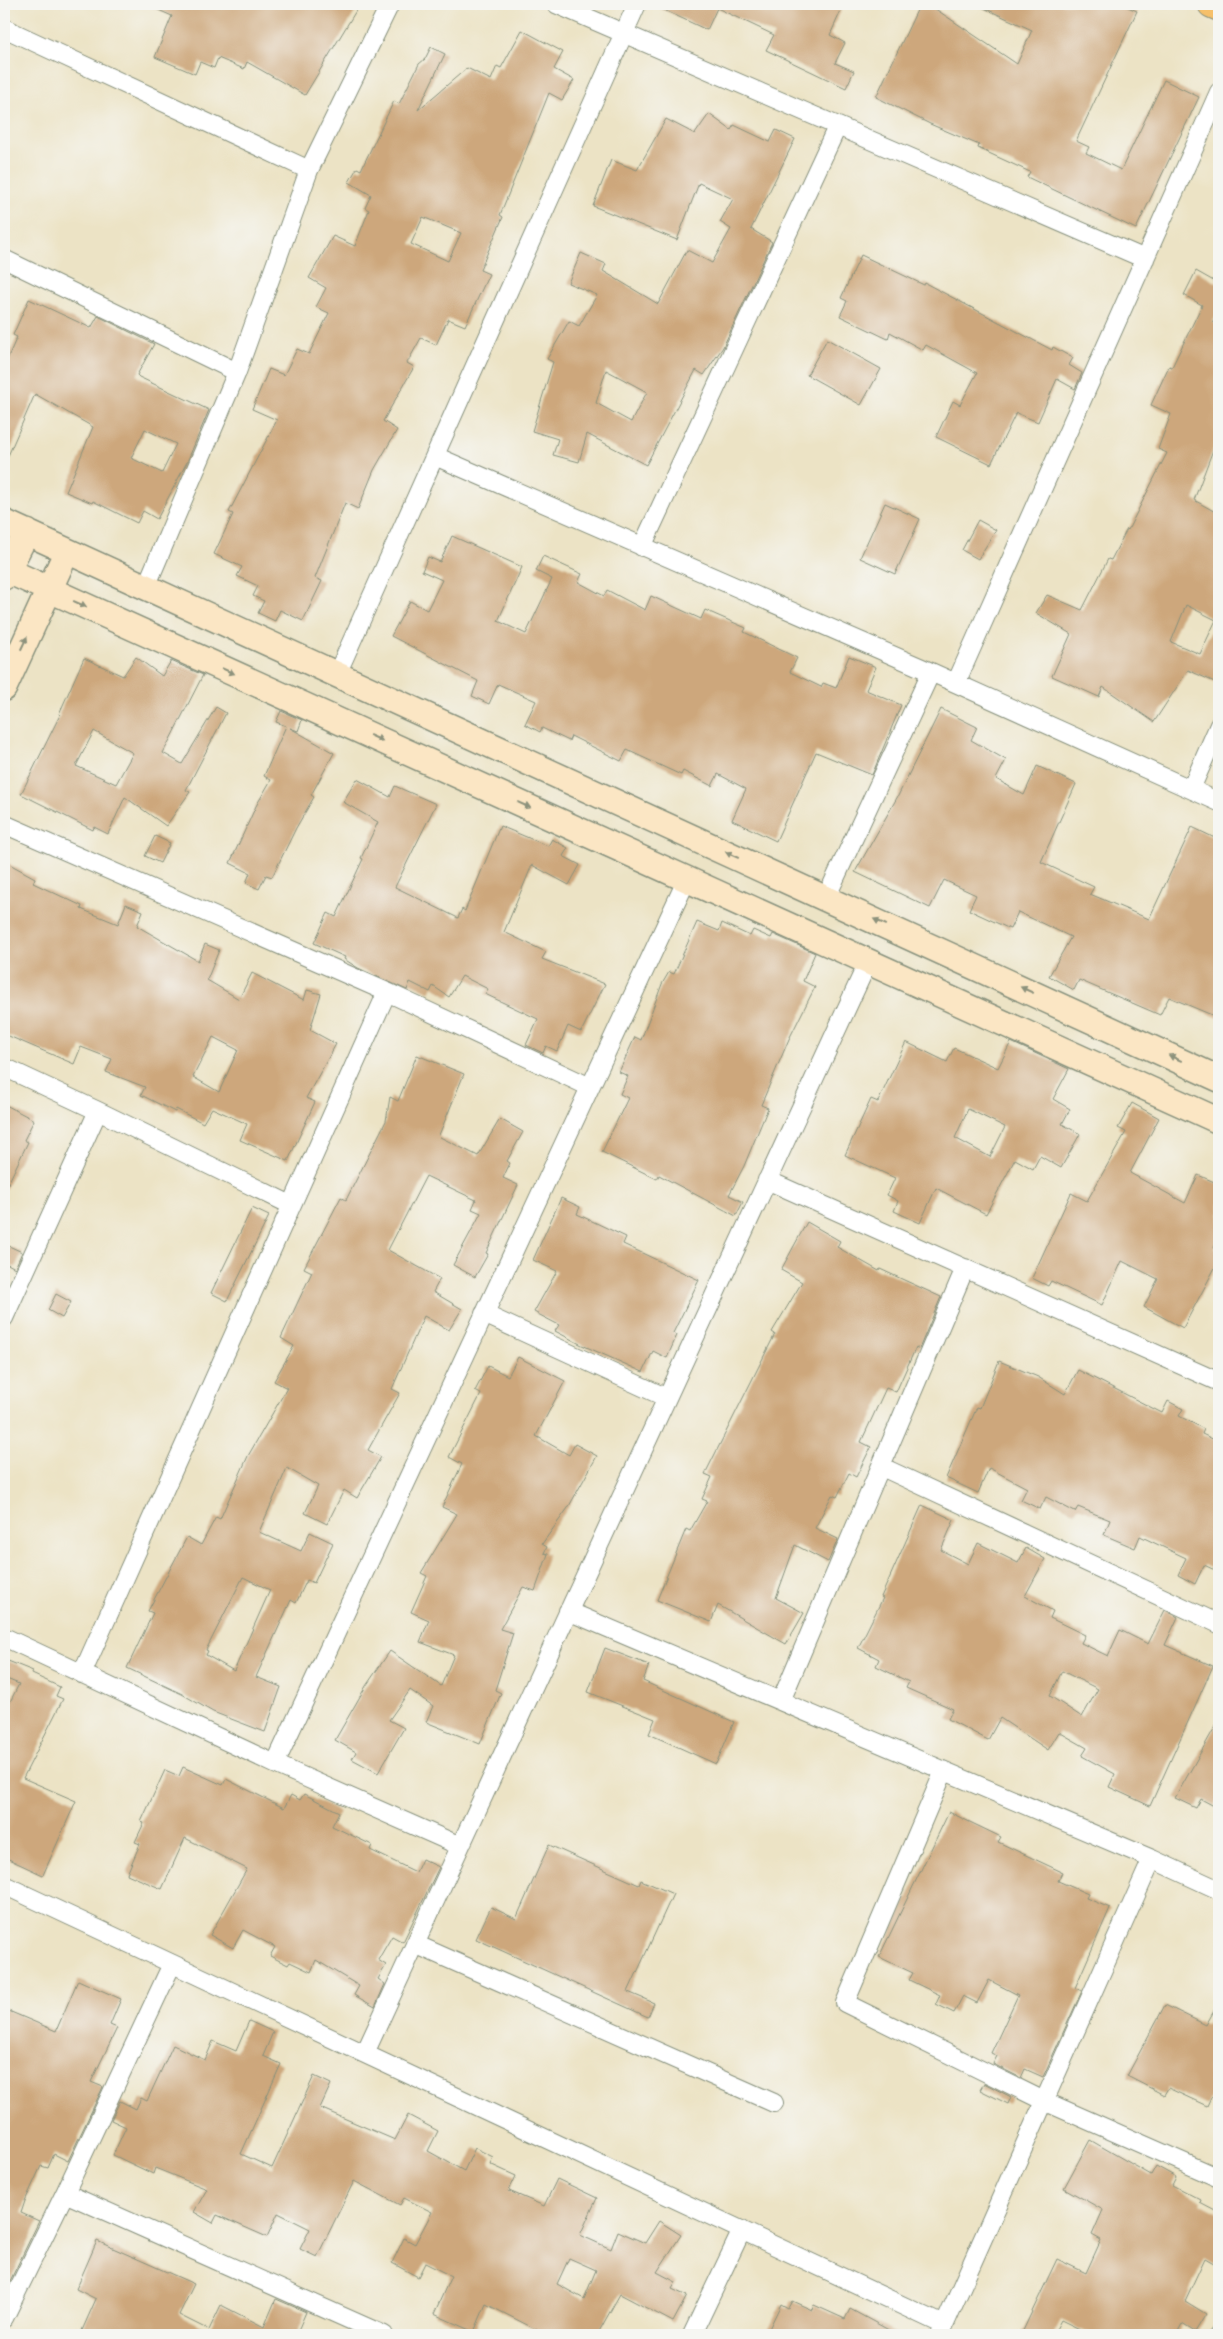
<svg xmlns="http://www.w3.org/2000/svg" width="1223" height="2339" viewBox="0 0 1223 2339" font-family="'IM FELL French Canon',serif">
  <rect width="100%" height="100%" fill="#f6f6f2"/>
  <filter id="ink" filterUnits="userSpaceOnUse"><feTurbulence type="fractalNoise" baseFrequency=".02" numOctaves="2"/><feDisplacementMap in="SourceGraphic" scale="10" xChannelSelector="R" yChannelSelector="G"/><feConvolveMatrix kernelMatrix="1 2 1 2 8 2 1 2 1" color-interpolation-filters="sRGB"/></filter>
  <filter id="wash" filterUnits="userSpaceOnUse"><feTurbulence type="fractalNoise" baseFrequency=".0096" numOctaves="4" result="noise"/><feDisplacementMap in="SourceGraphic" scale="20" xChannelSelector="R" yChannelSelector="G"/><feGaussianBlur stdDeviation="1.12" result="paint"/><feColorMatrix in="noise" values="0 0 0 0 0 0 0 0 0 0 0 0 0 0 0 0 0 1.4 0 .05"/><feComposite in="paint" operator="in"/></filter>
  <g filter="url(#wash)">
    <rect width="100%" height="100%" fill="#ece3c5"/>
    <g id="blocks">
      <path fill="#cda77b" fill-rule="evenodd" d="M 145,4 L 360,4 L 305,95 L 247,62 L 244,69 L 218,58 L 214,68 L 200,62 L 195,74 L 155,57 L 172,16 Z
        M 651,4 L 844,4 L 830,35 L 845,43 L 835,63 L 854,71 L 846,88 L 766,50 L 774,35 L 717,8 L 707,30 Z
        M 920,4 L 928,4 L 1017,64 L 1032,30 L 975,4 L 1121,4 L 1137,11 L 1076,141 L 1089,147 L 1086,153 L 1121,170 L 1164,80 L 1199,97 L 1136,229 L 1027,177 L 1030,172 L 978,148 L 979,145 L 930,124 L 876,97 Z
        M 522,30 L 563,52 L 554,69 L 574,80 L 562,100 L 549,93 L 500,215 L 503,217 L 480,270 L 489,274 L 465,326 L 448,319 L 436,345 L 421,338 L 407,363 L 414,367 L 383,421 L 397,430 L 374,470 L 358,509 L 345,503 L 315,578 L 322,581 L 303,621 L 280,610 L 275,621 L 258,613 L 264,601 L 253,596 L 258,586 L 237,576 L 242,567 L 214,554 L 233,514 L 229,512 L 277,420 L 252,409 L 269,369 L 284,375 L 297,349 L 309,354 L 329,313 L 316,307 L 326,288 L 309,278 L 333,236 L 355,246 L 369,210 L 365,208 L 371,195 L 349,182 L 357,168 L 361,170 L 394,101 L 399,104 L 419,64 L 425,59 L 431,47 L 445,54 L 418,110 L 467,68 L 491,80 L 497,66 L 501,68 ZM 423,217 L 461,233 L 448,261 L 411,244 Z
        M 709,114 L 731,130 L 734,125 L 770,142 L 776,130 L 795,139 L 751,229 L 772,242 L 723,347 L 704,375 L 696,370 L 646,465 L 587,434 L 579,462 L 553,455 L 558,439 L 532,431 L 553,362 L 547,359 L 569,321 L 579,326 L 597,295 L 568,283 L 581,253 L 606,264 L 603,271 L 658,304 L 687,250 L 712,263 L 731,229 L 720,222 L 733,199 L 699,183 L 677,240 L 593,206 L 611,160 L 637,170 L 666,119 L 695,134 ZM 606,370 L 647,392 L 631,422 L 596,403 Z
        M 861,255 L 924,285 L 925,283 L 1052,350 L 1053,347 L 1073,358 L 1069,365 L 1082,373 L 1075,389 L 1057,379 L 1038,422 L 1016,413 L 991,464 L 936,437 L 953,401 L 960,405 L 977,373 L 926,345 L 923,350 L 890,332 L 888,339 L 840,316 L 847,301 L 841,298 Z
        M 1196,271 L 1219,284 L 1219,311 L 1213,322 L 1219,325 L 1219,434 L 1194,500 L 1219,514 L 1219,684 L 1188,670 L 1154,722 L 1103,687 L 1099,697 L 1052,676 L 1071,634 L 1036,613 L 1047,595 L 1082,610 L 1108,559 L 1111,560 L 1127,529 L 1128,530 L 1167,453 L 1158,449 L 1171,414 L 1151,405 L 1169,366 L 1172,367 L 1202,305 L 1184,295 ZM 1186,605 L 1216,620 L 1200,654 L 1171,642 Z
        M 29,299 L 91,328 L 98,316 L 154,344 L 137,375 L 139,377 L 209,410 L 187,462 L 157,519 L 143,511 L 137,523 L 93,501 L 92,503 L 66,492 L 93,427 L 35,394 L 4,465 L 4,366 L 17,337 L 13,335 ZM 145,429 L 176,444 L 162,473 L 131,458 Z
        M 827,339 L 881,369 L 861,405 L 807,375 Z
        M 885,503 L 920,519 L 895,574 L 860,558 Z
        M 978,520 L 996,530 L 978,559 L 962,550 Z
        M 452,536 L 522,567 L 498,621 L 526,634 L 552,579 L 536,571 L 543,556 L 582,574 L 578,582 L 604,596 L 607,590 L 645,610 L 651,596 L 701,619 L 705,610 L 746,628 L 744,632 L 797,658 L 790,672 L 821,687 L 823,683 L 836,688 L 849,656 L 876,667 L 866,690 L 901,705 L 872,775 L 816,752 L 776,841 L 732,820 L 746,789 L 718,774 L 712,786 L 683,771 L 681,775 L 627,750 L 621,761 L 571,736 L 569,741 L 542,728 L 540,732 L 525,724 L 536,701 L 498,684 L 489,704 L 472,696 L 478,681 L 391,636 L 410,601 L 427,610 L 442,580 L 422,571 L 428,557 L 440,562 Z
        M 136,657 L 162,676 L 171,661 L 203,675 L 163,753 L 182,764 L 216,707 L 226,713 L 186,790 L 190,792 L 166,826 L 125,797 L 108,834 L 94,827 L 93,830 L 21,794 L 60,715 L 59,714 L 84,658 L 123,676 ZM 94,731 L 133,753 L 116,784 L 76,766 Z
        M 941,709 L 977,727 L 971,740 L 1006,760 L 996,779 L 1024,795 L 1037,766 L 1076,784 L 1041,862 L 1094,887 L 1090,894 L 1149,919 L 1192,827 L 1219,840 L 1219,1018 L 1169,997 L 1160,1015 L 1079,980 L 1074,990 L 1049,976 L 1071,937 L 1018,912 L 1010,929 L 969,910 L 976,895 L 944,880 L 930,908 L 855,872 L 898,796 Z
        M 281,711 L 302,720 L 298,731 L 290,728 L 334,753 L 311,795 L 314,797 L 296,828 L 272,877 L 266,875 L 259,889 L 246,883 L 250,873 L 230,863 L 256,806 L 271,780 L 264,776 L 286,726 L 276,722 Z
        M 357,779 L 390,797 L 395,786 L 436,804 L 395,887 L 458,918 L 462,909 L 465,911 L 500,826 L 548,846 L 552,839 L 568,848 L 563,856 L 580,865 L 569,885 L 532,865 L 504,932 L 546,952 L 542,959 L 605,984 L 581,1032 L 568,1026 L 557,1051 L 546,1046 L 543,1053 L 526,1045 L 538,1019 L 485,994 L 488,989 L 462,976 L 449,997 L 433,986 L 430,992 L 410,982 L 407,990 L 358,968 L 344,959 L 345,957 L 314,943 L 328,913 L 336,917 L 363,859 L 361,858 L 378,822 L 343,802 Z
        M 155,836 L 170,843 L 160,863 L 145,856 Z
        M 4,861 L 35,878 L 33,883 L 82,906 L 81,909 L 118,924 L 126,904 L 143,911 L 137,926 L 198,961 L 205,944 L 219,950 L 207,980 L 239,999 L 252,973 L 304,1000 L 307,990 L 321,994 L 310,1030 L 336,1044 L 306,1098 L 315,1102 L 288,1161 L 240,1140 L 247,1124 L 212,1108 L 203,1123 L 176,1109 L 175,1112 L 141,1095 L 145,1087 L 106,1072 L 112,1059 L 81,1047 L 74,1064 L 4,1034 ZM 213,1037 L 238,1050 L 219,1092 L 193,1077 Z
        M 697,922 L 719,931 L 722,923 L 750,936 L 753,930 L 771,938 L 773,934 L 815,953 L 803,981 L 815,987 L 789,1039 L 761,1105 L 768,1108 L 744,1166 L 729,1195 L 743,1202 L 736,1216 L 659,1175 L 657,1179 L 602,1152 L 628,1098 L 620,1094 L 628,1076 L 619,1072 L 635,1037 L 641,1040 L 662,984 L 669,972 L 674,974 Z
        M 906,1042 L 947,1062 L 954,1048 L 998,1068 L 1011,1042 L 1069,1069 L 1053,1099 L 1070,1109 L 1062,1124 L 1080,1134 L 1061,1168 L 1040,1156 L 1033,1169 L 1015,1159 L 986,1214 L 936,1188 L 920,1223 L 894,1211 L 898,1201 L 887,1195 L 895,1178 L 845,1155 L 871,1099 L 878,1102 ZM 968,1109 L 1005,1127 L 990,1157 L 955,1138 Z
        M 417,1055 L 464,1074 L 439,1135 L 440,1137 L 478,1156 L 500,1119 L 523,1132 L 507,1161 L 510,1163 L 503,1178 L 518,1185 L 486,1253 L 488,1254 L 475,1277 L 453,1265 L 481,1213 L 472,1209 L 476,1200 L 426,1176 L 388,1250 L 440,1279 L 433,1292 L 462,1309 L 449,1330 L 424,1316 L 392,1389 L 400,1393 L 368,1450 L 381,1457 L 357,1498 L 344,1490 L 327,1524 L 305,1513 L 318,1486 L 287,1468 L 259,1532 L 301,1551 L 310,1532 L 333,1543 L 314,1583 L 307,1580 L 296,1603 L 291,1600 L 256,1677 L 281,1687 L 265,1732 L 213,1712 L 182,1694 L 127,1668 L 153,1613 L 148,1611 L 187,1537 L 201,1545 L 216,1517 L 220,1519 L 248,1456 L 287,1388 L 274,1381 L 294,1346 L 281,1338 L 312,1272 L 304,1268 L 341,1197 L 346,1200 L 386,1121 L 390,1097 L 398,1101 ZM 243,1577 L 270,1590 L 234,1671 L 206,1655 L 208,1651 L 206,1650 Z
        M 1132,1103 L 1159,1118 L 1130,1173 L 1185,1203 L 1198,1175 L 1219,1184 L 1219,1237 L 1214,1248 L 1219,1250 L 1219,1260 L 1183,1328 L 1144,1307 L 1158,1279 L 1122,1261 L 1102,1305 L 1051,1281 L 1048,1286 L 1032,1278 L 1071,1193 L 1087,1201 L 1126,1132 L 1118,1128 Z
        M 4,1104 L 34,1120 L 24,1140 L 28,1142 L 4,1192 Z
        M 561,1198 L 580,1207 L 577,1214 L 626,1237 L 623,1244 L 699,1280 L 673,1333 L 677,1335 L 667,1358 L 653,1351 L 643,1372 L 582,1345 L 555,1331 L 559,1325 L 534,1312 L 557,1271 L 533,1260 Z
        M 252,1208 L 269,1216 L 227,1301 L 211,1293 Z
        M 807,1222 L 840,1241 L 837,1247 L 879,1271 L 880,1269 L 941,1297 L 919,1349 L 916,1347 L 896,1392 L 886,1388 L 861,1442 L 871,1447 L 856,1477 L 849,1473 L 837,1497 L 832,1495 L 815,1528 L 838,1539 L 828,1562 L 795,1545 L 776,1598 L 804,1613 L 786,1644 L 718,1605 L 711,1622 L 657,1600 L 686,1529 L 690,1531 L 707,1501 L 702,1499 L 712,1477 L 705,1474 L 775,1334 L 772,1332 L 802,1282 L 781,1270 Z
        M 9,1246 L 22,1252 L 15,1268 L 4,1262 Z
        M 56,1294 L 71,1302 L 62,1318 L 48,1310 Z
        M 518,1357 L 565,1381 L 536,1436 L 569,1455 L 575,1444 L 597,1456 L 568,1508 L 542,1544 L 547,1547 L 544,1553 L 548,1554 L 535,1591 L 523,1587 L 500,1629 L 513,1633 L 495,1690 L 501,1693 L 480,1744 L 426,1722 L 433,1706 L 410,1690 L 389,1720 L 404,1728 L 378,1773 L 352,1759 L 356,1752 L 335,1740 L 366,1686 L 390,1651 L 441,1686 L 454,1655 L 420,1642 L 429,1620 L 411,1612 L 427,1576 L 421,1573 L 457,1514 L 442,1507 L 462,1464 L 449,1457 L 481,1394 L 475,1391 L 488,1366 L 508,1376 Z
        M 999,1361 L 1038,1377 L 1065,1394 L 1078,1370 L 1162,1413 L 1168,1401 L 1183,1409 L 1179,1416 L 1204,1429 L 1202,1434 L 1219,1442 L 1219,1572 L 1204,1565 L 1195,1584 L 1178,1575 L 1186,1558 L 1140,1536 L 1135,1548 L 1104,1535 L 1110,1520 L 1078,1507 L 1075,1512 L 1046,1497 L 1040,1509 L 1021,1500 L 1027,1488 L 989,1468 L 978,1493 L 946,1478 L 977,1407 L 980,1408 Z
        M 922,1505 L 954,1520 L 941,1550 L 968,1564 L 978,1543 L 1018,1563 L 1026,1548 L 1045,1559 L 1025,1596 L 1053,1611 L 1050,1618 L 1085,1635 L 1081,1643 L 1108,1656 L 1120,1630 L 1148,1644 L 1165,1610 L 1178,1617 L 1165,1645 L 1213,1666 L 1150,1806 L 1109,1787 L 1115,1774 L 1082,1756 L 1087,1748 L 1059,1732 L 1048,1750 L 1000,1718 L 988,1740 L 948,1719 L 953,1709 L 906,1688 L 909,1682 L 876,1666 L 879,1659 L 858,1648 L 883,1598 L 881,1597 ZM 1062,1671 L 1098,1689 L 1082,1717 L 1050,1696 Z
        M 605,1648 L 649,1665 L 643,1681 L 734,1722 L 716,1764 L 649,1734 L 655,1719 L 588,1692 Z
        M 8,1661 L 33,1671 L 32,1674 L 60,1687 L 56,1696 L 63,1699 L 23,1778 L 76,1801 L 43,1875 L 4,1857 L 4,1714 L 19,1684 L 4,1678 Z
        M 1219,1720 L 1219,1796 L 1214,1806 L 1201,1799 L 1196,1808 L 1175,1798 Z
        M 183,1767 L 223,1785 L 226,1779 L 284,1808 L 291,1795 L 300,1800 L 304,1794 L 339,1812 L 332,1826 L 372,1845 L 370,1850 L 416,1872 L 422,1859 L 439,1867 L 403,1942 L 392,1936 L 378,1960 L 386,1965 L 378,1979 L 385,1984 L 375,2007 L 354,1995 L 359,1986 L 316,1960 L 311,1972 L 290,1962 L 288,1965 L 270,1956 L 275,1947 L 243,1930 L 233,1948 L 210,1935 L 247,1869 L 185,1838 L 162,1889 L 127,1874 L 140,1844 L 135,1842 L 144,1823 L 141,1822 L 165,1770 L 179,1776 Z
        M 949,1812 L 1001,1837 L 998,1842 L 1062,1872 L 1058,1881 L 1088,1894 L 1086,1898 L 1110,1908 L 1075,1988 L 1082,1991 L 1043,2077 L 1025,2069 L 1021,2078 L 993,2064 L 997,2056 L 991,2053 L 1018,1995 L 989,1980 L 977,2003 L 963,1996 L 954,2013 L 936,2004 L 940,1995 L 909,1980 L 913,1973 L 879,1957 Z
        M 549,1845 L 639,1885 L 641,1880 L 673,1894 L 628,1992 L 654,2003 L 648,2017 L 476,1939 L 491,1907 L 516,1919 Z
        M 78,1980 L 121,1999 L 110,2025 L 117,2028 L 91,2082 L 103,2087 L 68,2161 L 54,2154 L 48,2168 L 41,2166 L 25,2201 L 21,2213 L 39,2221 L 10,2281 L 4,2278 L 4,2009 L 56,2031 Z
        M 1219,2002 L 1219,2100 L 1211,2097 L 1207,2106 L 1168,2088 L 1164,2095 L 1127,2076 L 1165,2005 L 1206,2025 Z
        M 249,2021 L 273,2032 L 263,2056 L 281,2064 L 241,2154 L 272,2168 L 314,2076 L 331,2084 L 320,2108 L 395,2140 L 408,2115 L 438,2131 L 428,2151 L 464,2171 L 475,2148 L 493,2157 L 490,2164 L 516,2176 L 509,2191 L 544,2206 L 557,2179 L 597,2198 L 580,2235 L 611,2249 L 618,2231 L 645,2243 L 659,2221 L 681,2235 L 657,2272 L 676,2282 L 672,2289 L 687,2296 L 673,2322 L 620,2294 L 597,2335 L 547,2335 L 486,2304 L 474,2332 L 434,2314 L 451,2276 L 425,2263 L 418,2277 L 392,2263 L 404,2238 L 415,2244 L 432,2212 L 404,2198 L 400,2205 L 354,2181 L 317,2257 L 300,2249 L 310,2229 L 278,2213 L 267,2237 L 217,2215 L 213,2223 L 194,2212 L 207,2189 L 155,2168 L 153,2174 L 113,2155 L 126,2127 L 111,2120 L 120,2101 L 136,2109 L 141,2098 L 147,2101 L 173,2045 L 205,2060 L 213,2041 L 236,2051 ZM 569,2258 L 596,2270 L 584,2299 L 557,2284 Z
        M 984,2083 L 1011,2097 L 1008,2104 L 980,2090 Z
        M 1090,2140 L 1151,2175 L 1156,2166 L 1176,2177 L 1172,2185 L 1201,2200 L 1200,2203 L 1219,2213 L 1219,2266 L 1205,2258 L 1185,2301 L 1206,2314 L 1195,2332 L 1182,2324 L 1176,2335 L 1092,2335 L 1061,2320 L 1053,2335 L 1021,2335 L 1057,2259 L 1086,2273 L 1101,2240 L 1092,2235 L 1103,2210 L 1064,2188 Z
        M 97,2241 L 194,2284 L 179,2315 L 209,2330 L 221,2305 L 264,2327 L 276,2299 L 306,2312 L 296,2335 L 80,2335 L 96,2299 L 76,2289 Z
        M 792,2301 L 812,2310 L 814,2305 L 845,2319 L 850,2309 L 898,2335 L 766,2335 L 781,2304 L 788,2308 Z"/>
    </g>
  </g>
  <g filter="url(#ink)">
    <use href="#blocks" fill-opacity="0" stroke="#86907c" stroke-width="1"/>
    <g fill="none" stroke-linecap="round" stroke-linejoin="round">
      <defs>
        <path id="street" d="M 556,4 L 1145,259
          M 4,28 L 309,170
          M 4,259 L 237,372
          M 435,456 L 931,672 L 1219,802
          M 642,547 L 837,127
          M 146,587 L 237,372 L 309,170 L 390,4
          M 337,674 L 637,4
          M 956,683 L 1219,92
          M 1191,789 L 1219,725
          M 4,824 L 387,992 L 590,1087
          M 826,898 L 931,672
          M 4,1067 L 98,1111 L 291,1205
          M 767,1180 L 1219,1382
          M 484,1314 L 667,1398
          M 4,1318 L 98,1111
          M 882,1467 L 1219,1624
          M 568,1611 L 1152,1859 L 1219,1890
          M 4,1637 L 275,1764 L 460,1846
          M 82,1674 L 387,992
          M 781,1701 L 965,1268
          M 275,1764 L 687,879
          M 944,1771 L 845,2003 L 1044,2101 L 1219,2178
          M 4,1885 L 944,2325
          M 415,1944 L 774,2103
          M 365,2053 L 868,962
          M 65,2193 L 172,1964
          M 4,2318 L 65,2193 L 384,2335
          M 692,2335 L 742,2230
          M 940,2335 L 1152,1859
          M 1218,2335 L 1219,2334"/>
        <path id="secondary" d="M 4,522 L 1219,1079
          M 4,569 L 1219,1121
          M 4,577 L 27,532
          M 4,688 L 67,551"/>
        <path id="primary" d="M 1212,4 L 1219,7"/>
      </defs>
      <use href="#street" stroke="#86907c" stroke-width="20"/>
      <use href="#secondary" stroke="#86907c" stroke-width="28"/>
      <use href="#primary" stroke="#86907c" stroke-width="30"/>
      <use href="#street" stroke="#fff" stroke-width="18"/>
      <use href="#secondary" stroke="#fbe6c4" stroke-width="25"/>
      <use href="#primary" stroke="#f6c06b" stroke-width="28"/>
    </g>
    <defs><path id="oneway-solid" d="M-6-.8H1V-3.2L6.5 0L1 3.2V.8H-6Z" transform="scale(1.25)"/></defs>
    <g fill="#8d927c">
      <use href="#oneway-solid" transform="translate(80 604) rotate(24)"/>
      <use href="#oneway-solid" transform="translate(24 643) rotate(-65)"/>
      <use href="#oneway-solid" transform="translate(228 671) rotate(24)"/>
      <use href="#oneway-solid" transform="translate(376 738) rotate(24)"/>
      <use href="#oneway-solid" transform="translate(524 805) rotate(24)"/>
      <use href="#oneway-solid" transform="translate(732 855) rotate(-155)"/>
      <use href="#oneway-solid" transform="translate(880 922) rotate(-155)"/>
      <use href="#oneway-solid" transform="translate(1027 990) rotate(-155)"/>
      <use href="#oneway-solid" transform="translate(1175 1058) rotate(-155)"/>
    </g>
  </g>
  <rect width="1223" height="2339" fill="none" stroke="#f6f6f2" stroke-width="20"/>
</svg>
